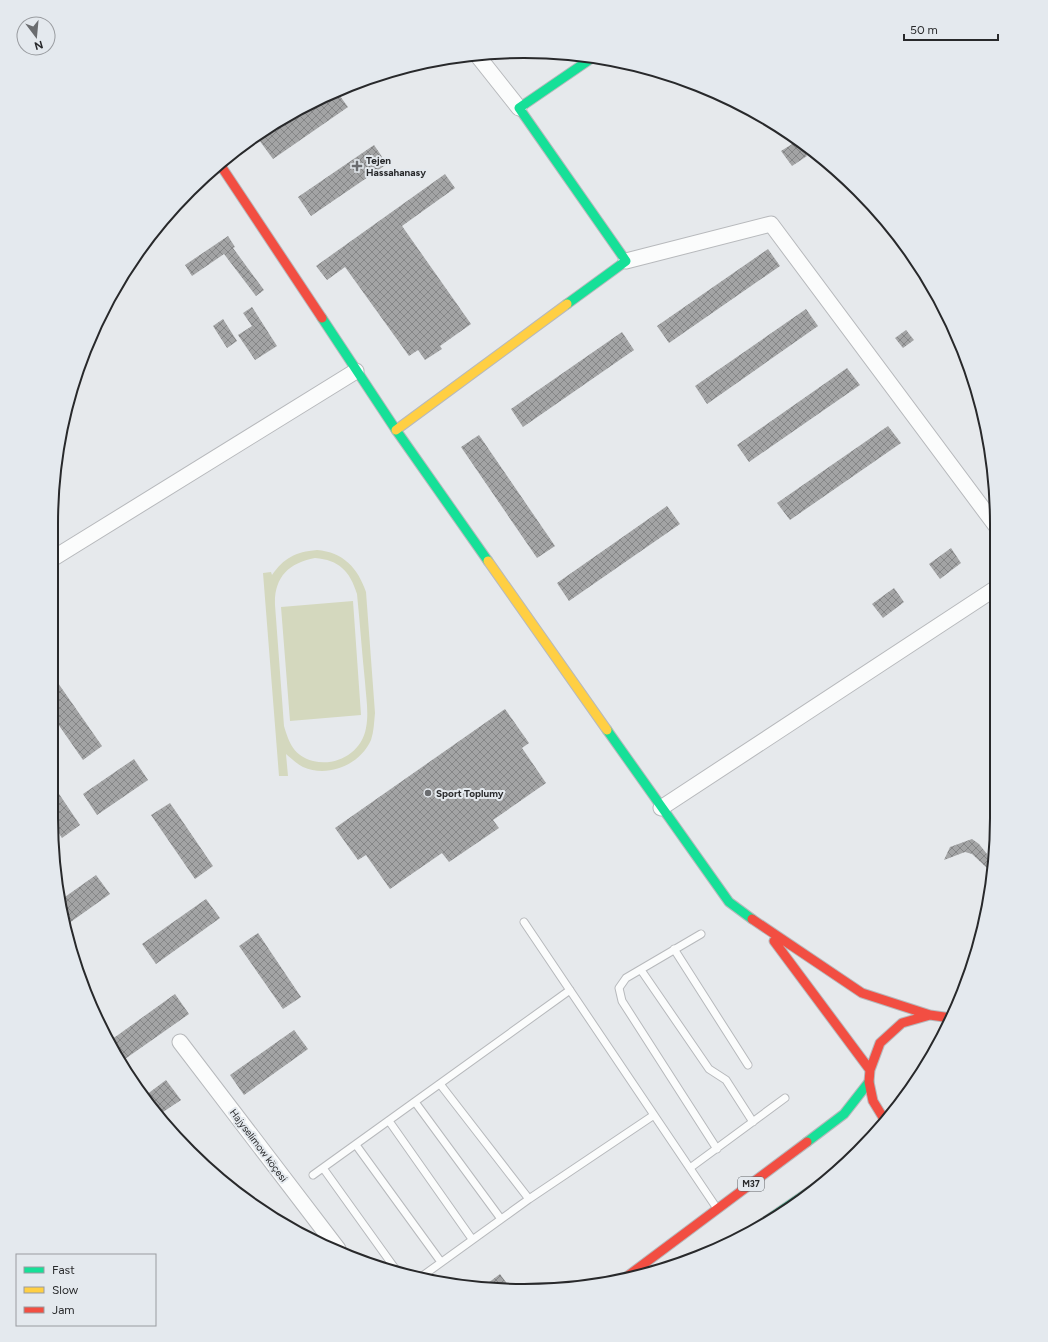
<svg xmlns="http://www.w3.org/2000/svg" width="1048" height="1342" viewBox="0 0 1048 1342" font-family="Figtree,sans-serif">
  <defs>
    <pattern id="building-cross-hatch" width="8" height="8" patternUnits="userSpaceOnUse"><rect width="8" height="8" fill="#a3a4a5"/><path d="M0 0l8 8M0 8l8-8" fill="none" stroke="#858687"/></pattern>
  </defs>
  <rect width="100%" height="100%" fill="#e6e9ec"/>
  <path fill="#d4d8be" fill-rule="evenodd" d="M 317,550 C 343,552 358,568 366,592 L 375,713 C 374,722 374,731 371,740 C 360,765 328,778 303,767 C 297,764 292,759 286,754 L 288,776 L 279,776 L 263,573 L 271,572 L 272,575 C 284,558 295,552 317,550 ZM 315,558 C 339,560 350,571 357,594 C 360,624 362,653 365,682 C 366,697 369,713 366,728 C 362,752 337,767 313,761 C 294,756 289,743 284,726 L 275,605 C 274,578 288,563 315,558 Z
    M 353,601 L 361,715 L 290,721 L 281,607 Z"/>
  <path fill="url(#building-cross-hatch)" d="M 337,92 L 348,107 L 273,159 L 259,140 L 315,102 Z
    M 797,141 L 807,156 L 792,166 L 781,151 Z
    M 374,145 L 387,164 L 311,216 L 298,197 Z
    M 445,174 L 455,188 L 402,226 L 471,324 L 440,346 L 442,349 L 425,360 L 418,350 L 409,356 L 345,267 L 327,280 L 316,266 Z
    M 228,236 L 235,247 L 233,248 L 264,290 L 256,296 L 224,254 L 192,276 L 185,265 Z
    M 768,249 L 780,266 L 669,343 L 657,326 Z
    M 252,307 L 277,346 L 255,360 L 238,335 L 252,326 L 243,313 Z
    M 806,309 L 818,326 L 707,404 L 695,386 Z
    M 223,319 L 237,341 L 227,348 L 213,326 Z
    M 906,330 L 914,340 L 903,348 L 895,338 Z
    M 622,332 L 634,350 L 523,427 L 511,409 Z
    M 847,368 L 860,385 L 749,462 L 737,445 Z
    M 888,426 L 901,443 L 790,520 L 777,503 Z
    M 479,435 L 555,546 L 537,558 L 461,447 Z
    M 667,506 L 680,524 L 569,601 L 557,583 Z
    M 951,548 L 961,563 L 940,579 L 929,564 Z
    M 894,588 L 904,602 L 883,618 L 872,604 Z
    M 51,673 L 102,746 L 83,760 L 51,714 Z
    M 505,709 L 529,743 L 522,748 L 546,783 L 493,820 L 499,828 L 449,862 L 442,853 L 390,889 L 366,855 L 358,860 L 335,828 Z
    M 134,759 L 148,780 L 97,815 L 83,794 Z
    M 51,782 L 80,825 L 62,838 L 52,822 Z
    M 170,803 L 213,866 L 195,879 L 151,815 Z
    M 972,839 L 979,844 L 987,854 L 988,869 L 972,854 L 965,852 L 944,860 L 950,847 Z
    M 96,875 L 110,894 L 65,926 L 62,899 Z
    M 206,899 L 220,918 L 156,964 L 142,944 Z
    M 258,933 L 301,997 L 283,1009 L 239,946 Z
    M 175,994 L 189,1014 L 125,1059 L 111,1040 Z
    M 294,1030 L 308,1049 L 244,1095 L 230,1075 Z
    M 166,1080 L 181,1100 L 160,1114 L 146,1095 Z
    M 500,1274 L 511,1289 L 484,1286 Z"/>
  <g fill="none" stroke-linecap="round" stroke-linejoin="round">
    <defs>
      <path id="lane" d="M 524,922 L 716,1207
        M 701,934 L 626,978 L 619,988 L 622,1001 L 717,1149
        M 674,949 L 748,1065
        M 641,970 L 709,1069 L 726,1080 L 753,1122
        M 440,1084 L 529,1199
        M 415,1102 L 501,1219
        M 389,1121 L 472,1239
        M 356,1145 L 441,1262
        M 323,1168 L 399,1274
        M 690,1168 L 785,1098
        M 313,1175 L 570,990
        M 421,1277 L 529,1199 L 654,1115"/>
      <path id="street" d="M 477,55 L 519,108
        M 626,261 L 771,224 L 996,526
        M 52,559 L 356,371
        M 661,808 L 996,588
        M 180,1042 L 338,1249"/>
      <path id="fast" d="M 567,304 L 626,261 L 519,108 L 592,58
        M 322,318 L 396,430 L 488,561
        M 607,730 L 729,902 L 752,919
        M 807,1142 L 844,1114 L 869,1082
        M 750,1232 L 835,1174"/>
      <path id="slow" d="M 396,430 L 567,304
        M 488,561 L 607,730"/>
      <path id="jam" d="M 219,163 L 322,318
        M 752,919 L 862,993 L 930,1015
        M 774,941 L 870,1070
        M 884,1119 L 873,1101 L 869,1082 L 870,1070 L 880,1043 L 902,1023 L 930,1015 L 951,1018
        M 625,1278 L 807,1142"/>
    </defs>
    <use href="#lane" stroke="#b7b9bc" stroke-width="9"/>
    <use href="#street" stroke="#b7b9bc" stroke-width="17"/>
    <use href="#fast" stroke="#b7b9bc" stroke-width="11"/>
    <use href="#slow" stroke="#b7b9bc" stroke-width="11"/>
    <use href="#jam" stroke="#b7b9bc" stroke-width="11"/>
    <use href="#lane" stroke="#fbfcfc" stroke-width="7"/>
    <use href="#street" stroke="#fbfcfc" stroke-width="15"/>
    <use href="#fast" stroke="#16e098" stroke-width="9"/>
    <use href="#slow" stroke="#ffcf43" stroke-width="9"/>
    <use href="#jam" stroke="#f24e42" stroke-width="9"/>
  </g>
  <g fill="#6a6c6f" stroke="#e4e9ee" stroke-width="1.5">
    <path d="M355 160h4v4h4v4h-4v4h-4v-4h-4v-4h4z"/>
    <circle cx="428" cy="793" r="4"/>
  </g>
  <g text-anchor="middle" stroke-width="4" stroke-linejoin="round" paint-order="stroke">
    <rect fill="#e4e9ee" stroke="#606366" stroke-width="1" x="738" y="1177" width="26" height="14" rx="3"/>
    <g font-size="9" font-weight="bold" fill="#28292b">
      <text x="751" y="1187">M37</text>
    </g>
    <g font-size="10" font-weight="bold" fill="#28292b" stroke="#e4e9ee" text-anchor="start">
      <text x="366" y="164">Tejen<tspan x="366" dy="12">Hassahanasy</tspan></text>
      <text x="436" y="797">Sport Toplumy</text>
    </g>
    <g font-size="10" fill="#28292b" stroke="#e4e9ee">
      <text transform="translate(259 1145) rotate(53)" y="4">Hajyselimow köçesi</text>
    </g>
  </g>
  <path d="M0 0H1048V1342H0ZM524 58H524A466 466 0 0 1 990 524V818A466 466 0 0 1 524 1284H524A466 466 0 0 1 58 818V524A466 466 0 0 1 524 58Z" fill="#e4e9ee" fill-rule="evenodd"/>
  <path fill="none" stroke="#28292b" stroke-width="2" d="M524 58H524A466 466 0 0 1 990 524V818A466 466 0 0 1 524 1284H524A466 466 0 0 1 58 818V524A466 466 0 0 1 524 58Z"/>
  <rect x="16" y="1254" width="140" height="72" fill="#e4e9ee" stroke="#999ca0"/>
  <rect x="24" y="1267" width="20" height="6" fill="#16e098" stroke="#999ca0"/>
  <text x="52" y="1274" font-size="12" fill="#28292b">Fast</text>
  <rect x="24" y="1287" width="20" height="6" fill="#ffcf43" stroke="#999ca0"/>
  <text x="52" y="1294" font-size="12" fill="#28292b">Slow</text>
  <rect x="24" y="1307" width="20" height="6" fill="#f24e42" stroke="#999ca0"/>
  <text x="52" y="1314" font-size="12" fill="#28292b">Jam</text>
  <g transform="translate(36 36) rotate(164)"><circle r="19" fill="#e4e9ee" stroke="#999ca0"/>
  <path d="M0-3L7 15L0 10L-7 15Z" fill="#6a6c6f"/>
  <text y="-6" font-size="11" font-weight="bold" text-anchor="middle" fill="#28292b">N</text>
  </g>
  <path d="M904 34v6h94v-6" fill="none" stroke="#28292b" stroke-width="2"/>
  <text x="910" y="34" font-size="12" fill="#28292b" stroke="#e4e9ee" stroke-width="3" paint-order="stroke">50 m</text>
</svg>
